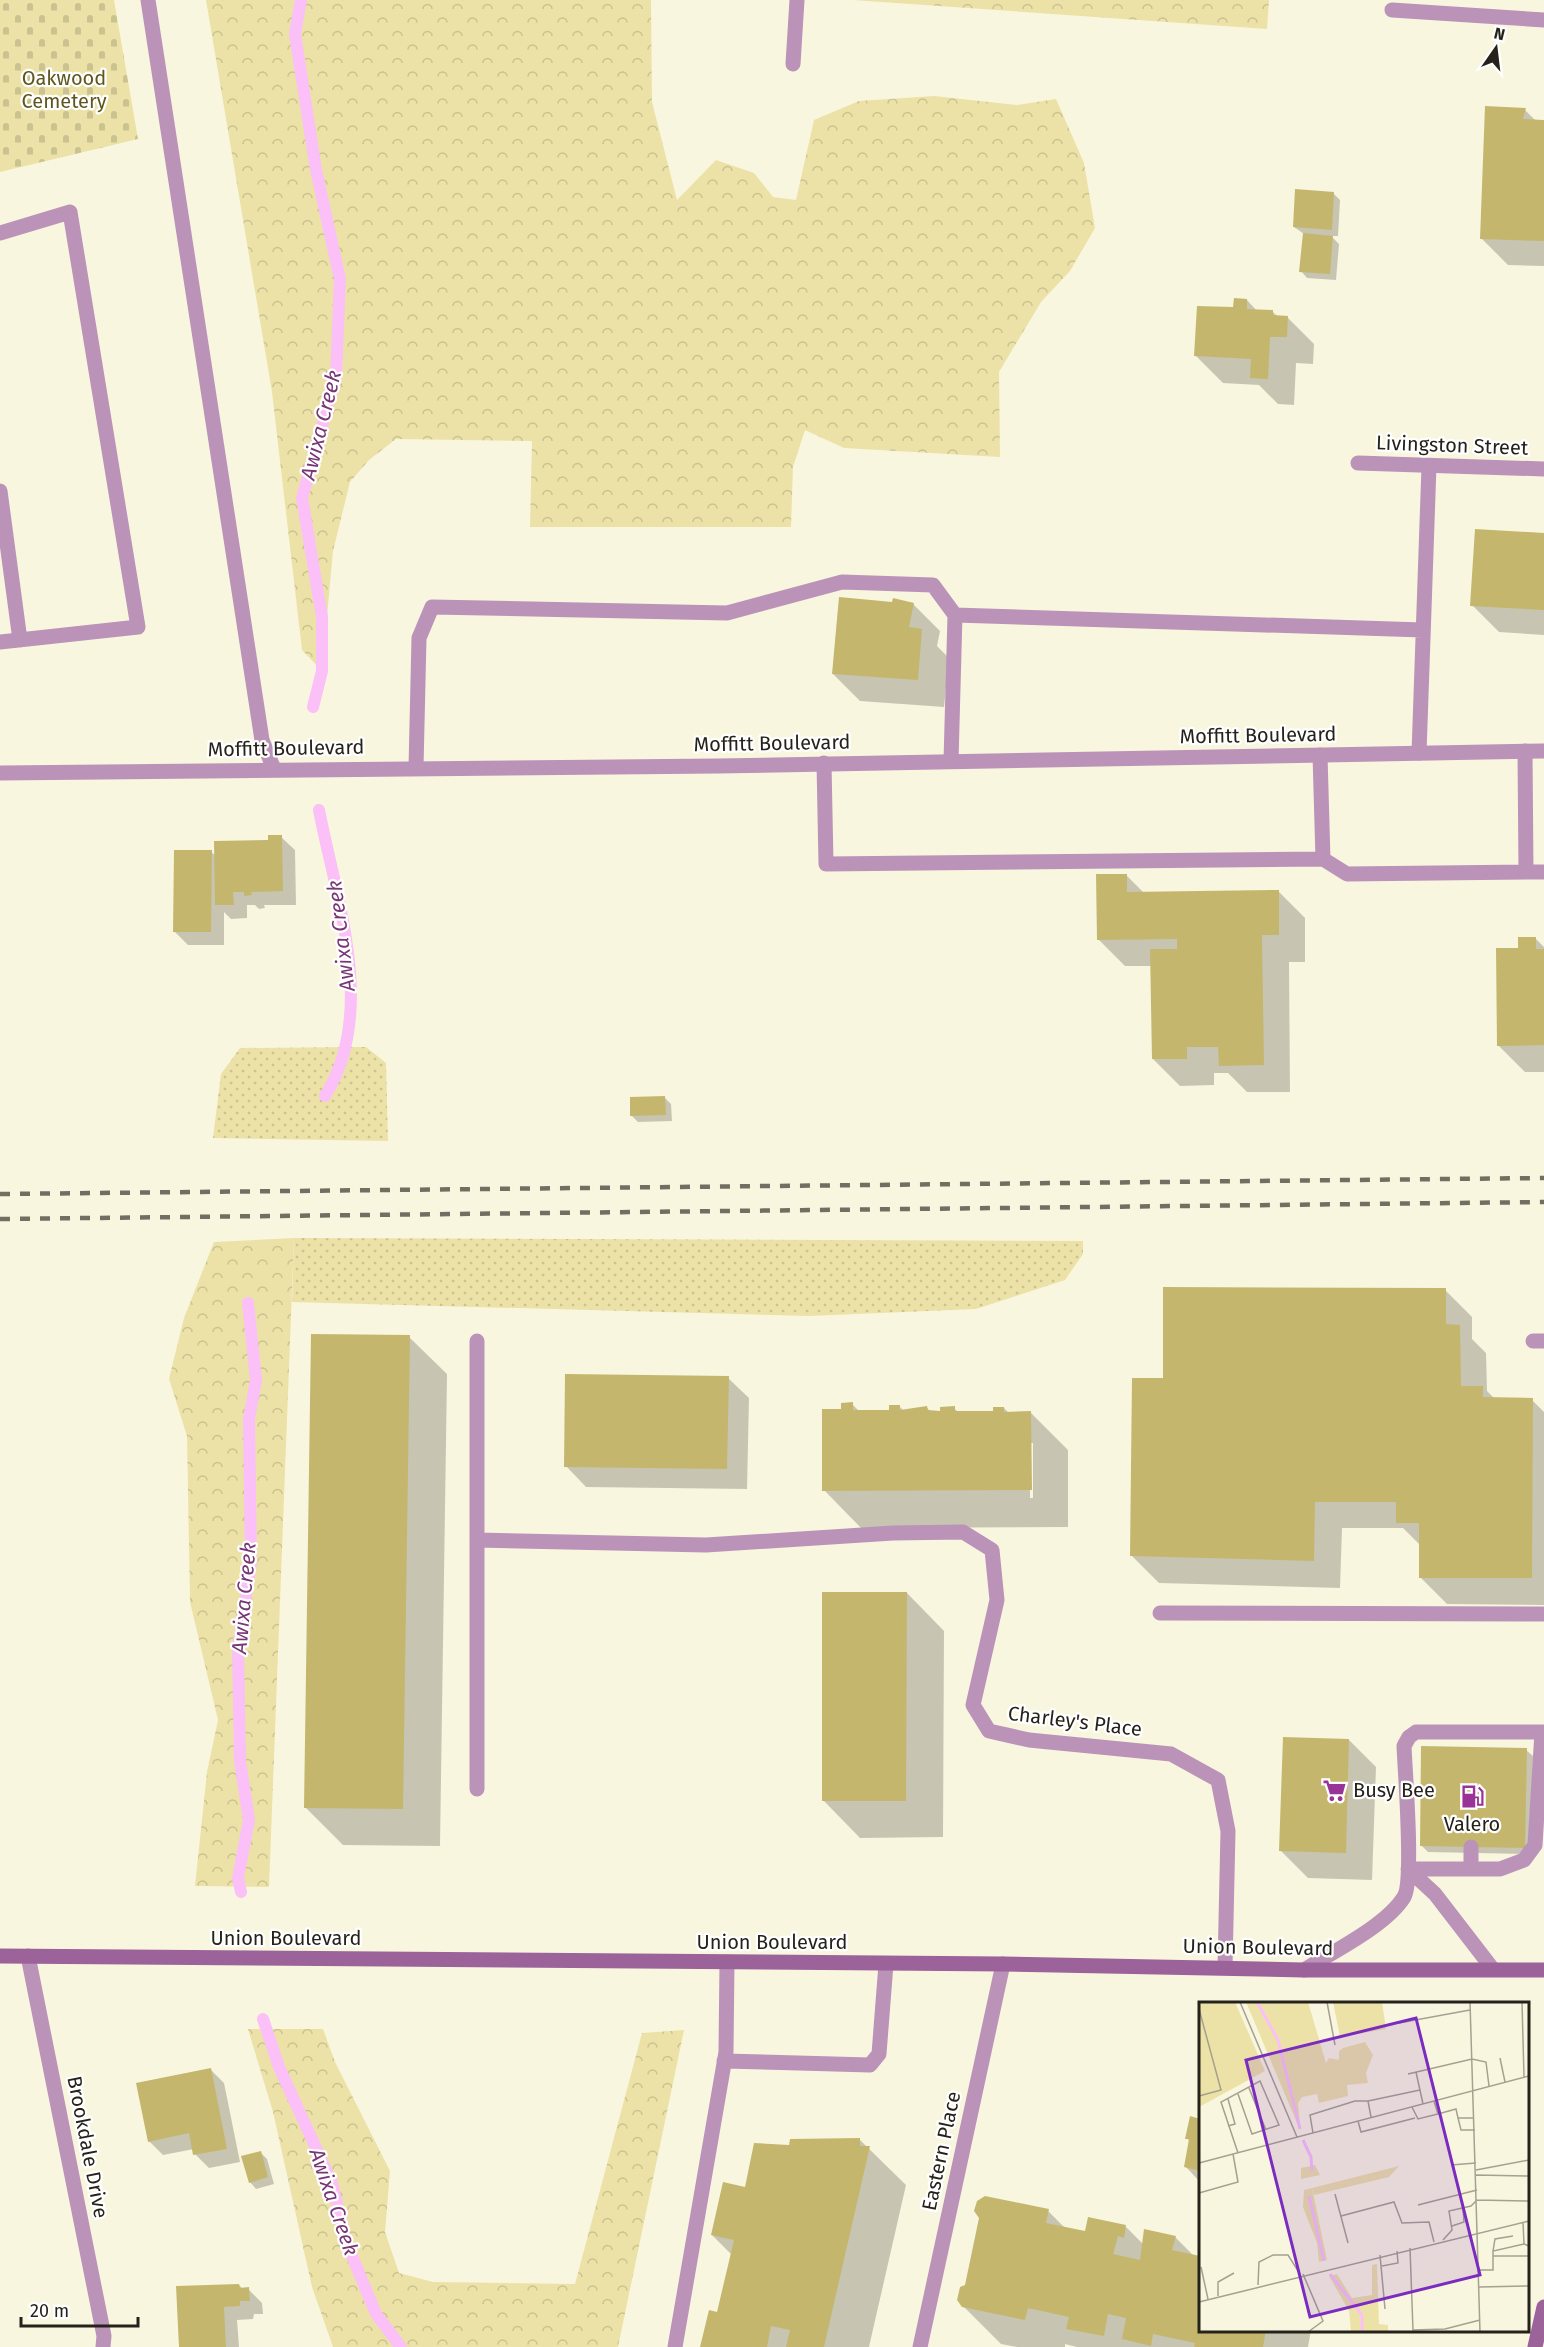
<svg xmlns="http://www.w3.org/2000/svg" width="1544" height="2347" viewBox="0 0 1544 2347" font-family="'Fira Sans',sans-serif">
  <defs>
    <pattern id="grass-dots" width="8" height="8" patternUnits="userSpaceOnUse" patternTransform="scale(1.5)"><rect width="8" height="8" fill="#ece2a7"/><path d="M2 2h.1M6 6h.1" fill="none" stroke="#cac28f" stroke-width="1.8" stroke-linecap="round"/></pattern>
    <pattern id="forest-crowns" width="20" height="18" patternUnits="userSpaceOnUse" patternTransform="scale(1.5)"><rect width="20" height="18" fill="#ece2a7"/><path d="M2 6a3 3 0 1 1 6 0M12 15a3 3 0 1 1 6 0" fill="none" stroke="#cac28f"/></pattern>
    <pattern id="cemetery-stones" width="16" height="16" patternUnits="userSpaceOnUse" patternTransform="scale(1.5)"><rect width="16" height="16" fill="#ece2a7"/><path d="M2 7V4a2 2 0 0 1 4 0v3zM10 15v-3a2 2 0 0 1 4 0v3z" fill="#cac28f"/></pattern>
  </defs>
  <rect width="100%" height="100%" fill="#f9f6df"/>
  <path fill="url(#grass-dots)" d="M 366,1047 L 386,1063 L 388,1141 L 213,1138 L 221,1074 L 240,1048 Z
    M 294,1238 L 1083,1241 L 1083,1254 L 1065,1280 L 976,1309 L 808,1316 L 292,1302 Z"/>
  <path fill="url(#forest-crowns)" d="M 206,0 L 651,0 L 652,102 L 677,200 L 716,160 L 754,173 L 773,197 L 796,200 L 814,120 L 859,101 L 934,96 L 1017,105 L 1056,99 L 1084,163 L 1095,228 L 1070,271 L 1041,302 L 999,372 L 1000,457 L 844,448 L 805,430 L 793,467 L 791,527 L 530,527 L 532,441 L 396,439 L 369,460 L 350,482 L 333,551 L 322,671 L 302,650 L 272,392 Z
    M 853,0 L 1269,0 L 1267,29 Z
    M 294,1238 L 269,1887 L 195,1886 L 207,1772 L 218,1720 L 190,1602 L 187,1436 L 169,1379 L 184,1318 L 214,1242 Z
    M 248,2029 L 323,2029 L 335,2062 L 390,2171 L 385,2232 L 399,2273 L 433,2282 L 575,2284 L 642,2033 L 684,2030 L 618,2347 L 333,2347 L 312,2287 L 273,2112 Z"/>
  <path fill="url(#cemetery-stones)" d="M 0,0 L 114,0 L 138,139 L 0,172 Z"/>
  <path fill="#0003" fill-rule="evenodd" d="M 1525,110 L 1536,121 L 1544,121 L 1544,266 L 1508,265 L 1481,238 Z
    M 1334,194 L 1340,200 L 1338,236 L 1331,236 L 1339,244 L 1336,280 L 1307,278 L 1301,271 L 1304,234 L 1294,227 Z
    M 1247,300 L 1257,311 L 1273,312 L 1278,317 L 1287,317 L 1314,344 L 1313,364 L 1296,363 L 1294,405 L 1278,404 L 1259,385 L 1223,383 L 1196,356 L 1235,309 Z
    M 1544,535 L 1544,635 L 1499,632 L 1472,605 Z
    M 913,604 L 940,631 L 937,646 L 949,658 L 944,707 L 860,701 L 833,674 Z
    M 281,837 L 295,850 L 296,905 L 264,905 L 265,908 L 259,909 L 255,905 L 247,905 L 247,918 L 231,919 L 224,912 L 224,945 L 188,945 L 174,931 L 211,852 L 216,856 Z
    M 1127,876 L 1144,893 L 1278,891 L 1305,918 L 1305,962 L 1289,962 L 1290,1092 L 1247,1092 L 1228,1073 L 1214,1073 L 1214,1085 L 1180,1086 L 1153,1059 L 1152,966 L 1125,966 L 1098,939 Z
    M 1535,938 L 1544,947 L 1544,1072 L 1525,1072 L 1498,1045 L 1519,950 Z
    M 665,1098 L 671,1104 L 672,1121 L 638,1122 L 631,1115 Z
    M 1445,1290 L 1472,1317 L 1472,1339 L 1486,1353 L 1487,1391 L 1494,1398 L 1532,1400 L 1544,1412 L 1544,1605 L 1447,1604 L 1420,1577 L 1421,1546 L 1403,1528 L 1342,1528 L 1340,1588 L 1159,1583 L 1132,1556 L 1164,1380 Z
    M 409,1337 L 447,1374 L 440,1846 L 343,1845 L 305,1807 Z
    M 728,1378 L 749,1398 L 747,1489 L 586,1487 L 566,1466 Z
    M 852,1404 L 860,1412 L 891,1412 L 899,1406 L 904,1411 L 927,1408 L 931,1412 L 942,1412 L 954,1408 L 959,1413 L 994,1412 L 1004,1408 L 1009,1413 L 1031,1413 L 1068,1450 L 1068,1527 L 861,1528 L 824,1490 L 843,1410 ZM 1030,1443 L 1033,1443 L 1033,1498 L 1030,1498 Z
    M 907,1593 L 944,1631 L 943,1837 L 860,1838 L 823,1800 Z
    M 1349,1740 L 1376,1767 L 1372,1880 L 1308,1878 L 1281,1851 Z
    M 1526,1750 L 1533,1756 L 1531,1854 L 1428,1852 L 1421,1845 Z
    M 211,2070 L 224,2083 L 240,2162 L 209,2168 L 195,2154 L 194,2149 L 163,2155 L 149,2141 Z
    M 1191,2118 L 1200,2120 L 1200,2182 L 1185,2166 L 1190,2142 L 1187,2138 Z
    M 860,2140 L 906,2185 L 869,2347 L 702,2347 L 719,2314 L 732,2255 L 712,2235 L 746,2189 L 790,2147 Z
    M 260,2152 L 267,2159 L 274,2184 L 256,2189 L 250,2182 Z
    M 1048,2211 L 1066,2229 L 1086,2233 L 1126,2227 L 1144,2245 L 1175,2237 L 1194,2256 L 1200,2257 L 1200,2330 L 1311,2330 L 1308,2347 L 1077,2347 L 1065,2344 L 1065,2347 L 1017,2347 L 1001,2344 L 963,2306 L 966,2286 Z
    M 239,2285 L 243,2289 L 248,2289 L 262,2303 L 263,2314 L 254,2314 L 253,2319 L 237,2320 L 239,2347 L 181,2347 Z"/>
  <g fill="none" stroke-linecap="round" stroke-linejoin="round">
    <path stroke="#fac0f7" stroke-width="12" d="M 301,0 L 295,34 L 316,170 L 340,279 L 336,376 L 302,498 L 322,617 L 322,671 L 313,707
      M 319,810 C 336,899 378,1012 325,1096
      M 241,1892 L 238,1878 L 249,1820 L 240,1761 L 238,1649 L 251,1563 L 249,1419 L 256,1380 L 248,1303
      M 263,2019 L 279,2067 L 332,2183 L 347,2244 L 376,2314 L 401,2347"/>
  </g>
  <path fill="#c4b76d" d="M 1485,106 L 1526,108 L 1523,119 L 1544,120 L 1544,241 L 1480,239 Z
    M 1295,189 L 1334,192 L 1332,230 L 1293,227 Z
    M 1303,233 L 1333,236 L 1330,274 L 1299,272 Z
    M 1234,298 L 1247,299 L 1247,309 L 1273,310 L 1273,315 L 1288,316 L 1287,337 L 1270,337 L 1268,379 L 1250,378 L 1251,359 L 1194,356 L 1197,306 L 1233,307 Z
    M 1475,529 L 1544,533 L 1544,610 L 1470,606 Z
    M 839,597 L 892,602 L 893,598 L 914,603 L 909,627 L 922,629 L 918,680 L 832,674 Z
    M 268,835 L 282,835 L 283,891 L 251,892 L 252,895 L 244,896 L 244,892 L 233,892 L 234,905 L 215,905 L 214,841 L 268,840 Z
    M 174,850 L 212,850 L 211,932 L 173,932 Z
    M 1096,874 L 1127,874 L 1127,892 L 1279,890 L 1279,935 L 1262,935 L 1264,1065 L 1219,1066 L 1218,1047 L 1187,1047 L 1187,1059 L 1152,1059 L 1150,949 L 1177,949 L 1177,939 L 1097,940 Z
    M 1518,937 L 1536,937 L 1536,949 L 1544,949 L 1544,1045 L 1497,1046 L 1496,948 L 1518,948 Z
    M 665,1096 L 666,1115 L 630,1116 L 630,1097 Z
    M 1163,1287 L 1446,1288 L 1446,1324 L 1460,1325 L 1461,1386 L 1483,1386 L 1483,1397 L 1533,1398 L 1532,1578 L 1419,1578 L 1419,1523 L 1396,1523 L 1396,1502 L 1315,1502 L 1314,1561 L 1130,1556 L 1132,1378 L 1163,1378 Z
    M 311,1334 L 410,1335 L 403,1809 L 304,1808 Z
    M 565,1374 L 729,1376 L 727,1469 L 564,1467 Z
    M 853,1402 L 853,1410 L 889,1410 L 889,1405 L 900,1405 L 900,1410 L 927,1406 L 928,1410 L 940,1411 L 940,1407 L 955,1406 L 955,1411 L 993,1411 L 993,1407 L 1004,1407 L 1004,1412 L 1031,1411 L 1032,1490 L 822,1491 L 822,1409 L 841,1409 L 841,1403 Z
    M 822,1592 L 907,1592 L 906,1801 L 822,1801 Z
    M 1283,1737 L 1349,1739 L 1346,1853 L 1279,1851 Z
    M 1421,1746 L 1527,1748 L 1525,1848 L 1420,1846 Z
    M 211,2068 L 227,2149 L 193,2155 L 189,2133 L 148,2142 L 136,2083 Z
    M 1190,2116 L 1200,2119 L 1200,2171 L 1184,2167 L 1189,2139 L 1185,2139 Z
    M 860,2138 L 860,2146 L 870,2146 L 824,2347 L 786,2347 L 790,2330 L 771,2326 L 767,2347 L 700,2347 L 709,2310 L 717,2312 L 734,2240 L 711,2235 L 723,2182 L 745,2187 L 754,2143 L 789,2145 L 790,2139 Z
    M 261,2151 L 268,2177 L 249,2183 L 241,2156 Z
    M 985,2196 L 1049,2209 L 1046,2223 L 1085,2231 L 1088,2217 L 1126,2225 L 1124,2238 L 1118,2236 L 1113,2254 L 1140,2260 L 1144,2229 L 1176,2236 L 1172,2250 L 1200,2256 L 1200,2330 L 1266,2330 L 1263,2347 L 1194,2347 L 1195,2343 L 1153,2334 L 1151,2346 L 1122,2339 L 1126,2318 L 1108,2314 L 1104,2336 L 1066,2329 L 1069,2317 L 1028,2308 L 1025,2320 L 962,2307 L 957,2300 L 960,2287 L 965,2285 L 979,2218 L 974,2211 L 977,2201 Z
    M 239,2284 L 240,2288 L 249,2287 L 250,2301 L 240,2301 L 240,2306 L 224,2307 L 226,2347 L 179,2347 L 176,2286 Z"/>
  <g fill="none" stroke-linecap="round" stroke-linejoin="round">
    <path stroke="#bb93b9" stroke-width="15" d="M 0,233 L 70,212 L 138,627 L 0,642
      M 0,491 L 20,640
      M 955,615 L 1423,630
      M 1419,753 L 1429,466
      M 1320,755 L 1323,859 L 1347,874 L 1526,872 L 1525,751
      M 824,763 L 826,864 L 1323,859
      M 416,768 L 419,638 L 432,607 L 727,613 L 842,582 L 933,585 L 955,615 L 951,761
      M 1526,872 L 1544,872
      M 1533,1341 L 1544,1341
      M 1160,1613 L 1544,1614
      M 1471,1847 L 1471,1869
      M 1408,1869 L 1500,1869 L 1524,1860 L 1535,1845 L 1542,1732
      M 1408,1869 L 1435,1894 L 1492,1968
      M 1304,1970 C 1332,1952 1386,1926 1404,1897 C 1414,1881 1405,1772 1404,1746 L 1409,1737 L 1416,1732 L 1544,1732
      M 724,2061 L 870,2065 L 879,2054 L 886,1964
      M 675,2347 L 726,2052 L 727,1962"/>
    <path stroke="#bb93b9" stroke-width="15" d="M 148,0 L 262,740 L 274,769
      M 1392,10 L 1544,20
      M 793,64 L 797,0
      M 1358,463 L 1544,469
      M 0,773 L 718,766 L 1544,751
      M 477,1341 L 477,1789
      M 477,1540 L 706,1545 L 893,1533 L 963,1532 L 992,1550 L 997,1600 L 973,1705 L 989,1731 L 1029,1740 L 1171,1754 L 1218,1780 L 1228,1831 L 1225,1967
      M 28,1956 L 104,2336 L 103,2347
      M 920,2347 L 1003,1964"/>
    <path stroke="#9c639a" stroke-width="15" d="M 0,1956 L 1003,1964 L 1304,1970 L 1544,1970
      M 1535,2347 L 1544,2307"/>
    <path stroke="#726f62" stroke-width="4.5" stroke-dasharray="10 10" stroke-linecap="butt" d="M 0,1194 L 1544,1178
      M 0,1219 L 1544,1202"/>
  </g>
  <defs>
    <symbol id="supermarket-bare" viewBox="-9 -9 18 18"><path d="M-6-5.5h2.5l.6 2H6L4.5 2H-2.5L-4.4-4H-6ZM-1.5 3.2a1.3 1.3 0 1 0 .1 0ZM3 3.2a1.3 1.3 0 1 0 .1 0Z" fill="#993398" stroke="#fff" stroke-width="2.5" paint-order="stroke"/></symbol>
    <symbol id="fuel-bare" viewBox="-9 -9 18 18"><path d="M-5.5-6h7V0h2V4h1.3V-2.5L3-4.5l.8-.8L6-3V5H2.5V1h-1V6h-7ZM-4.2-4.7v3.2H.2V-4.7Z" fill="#993398" stroke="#fff" stroke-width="2.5" paint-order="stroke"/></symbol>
  </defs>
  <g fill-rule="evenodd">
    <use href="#supermarket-bare" x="1318" y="1774" width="33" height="33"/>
    <use href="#fuel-bare" x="1456" y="1780" width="33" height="33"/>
  </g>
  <g text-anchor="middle" stroke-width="4.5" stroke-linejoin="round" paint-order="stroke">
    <g font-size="20" fill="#5f561e" stroke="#fff">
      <text x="64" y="85">Oakwood<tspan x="64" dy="23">Cemetery</tspan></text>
    </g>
    <g font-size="20" fill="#24221a" stroke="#fff">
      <text transform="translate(1452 445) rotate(2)" y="7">Livingston Street</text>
      <text transform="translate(1258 735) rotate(-1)" y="7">Moffitt Boulevard</text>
      <text transform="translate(772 743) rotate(-1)" y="7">Moffitt Boulevard</text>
      <text transform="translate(286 748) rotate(-1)" y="7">Moffitt Boulevard</text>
      <text transform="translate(1075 1721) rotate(7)" y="7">Charley's Place</text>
      <text x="286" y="1945">Union Boulevard</text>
      <text x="772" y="1949">Union Boulevard</text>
      <text transform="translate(1258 1947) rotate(1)" y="7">Union Boulevard</text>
      <text transform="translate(88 2147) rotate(79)" y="7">Brookdale Drive</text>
      <text transform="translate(941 2151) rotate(-78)" y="7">Eastern Place</text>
    </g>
    <g font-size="20" fill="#24221a" stroke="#fff" text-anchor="start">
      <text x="1353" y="1797">Busy Bee</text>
      <text x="1472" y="1831" text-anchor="middle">Valero</text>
    </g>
    <g font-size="21" font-style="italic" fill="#783677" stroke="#fff">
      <text transform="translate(321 425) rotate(-76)" y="7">Awixa Creek</text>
      <text transform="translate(341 936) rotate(-97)" y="7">Awixa Creek</text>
      <text transform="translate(244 1598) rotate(-85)" y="7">Awixa Creek</text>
      <text transform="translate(334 2202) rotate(71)" y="7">Awixa Creek</text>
    </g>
  </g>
  <g transform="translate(1199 2002)">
    <rect width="330" height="330" fill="#f9f6df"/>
    <path d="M 116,163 L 121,173 L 102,177 L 102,166 ZM 200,164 L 190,175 L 115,193 L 113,186 Z" fill="#ece2a7"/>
    <path d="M 47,0 L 109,0 L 127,61 L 130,56 L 140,58 L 140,49 L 144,46 L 166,40 L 174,53 L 167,71 L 169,81 L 148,83 L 149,94 L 120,101 L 118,92 L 103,95 L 99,101 L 101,123 L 98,121 ZM 134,0 L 183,0 L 187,27 L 141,35 ZM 113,186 L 128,258 L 120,260 L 118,241 L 104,205 L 105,188 ZM 178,262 L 180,322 L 189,323 L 189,330 L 152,330 L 150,309 L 130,274 L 138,272 L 153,296 L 173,293 L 173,263 Z" fill="#ece2a7"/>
    <path d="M 0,0 L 36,0 L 66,69 L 0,105 Z" fill="#ece2a7"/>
    <path fill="none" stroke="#fac0f7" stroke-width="3" d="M 58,0 L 79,38 L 101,127M 104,138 L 112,155 L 113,169M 110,194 L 125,259M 131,272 L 163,313 L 163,330"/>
    <path fill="none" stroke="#a4a190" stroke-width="1.5" d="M 41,0 L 98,135M 128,0 L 136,43M 271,0 L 281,330M 323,0 L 325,75M 0,7 L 22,88 L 0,94M 200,21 L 271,8M 301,56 L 306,80M 217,70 L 224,102M 209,72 L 273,57 L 287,60 L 290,84M 50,86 L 67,128M 169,99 L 221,88M 213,105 L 219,117 L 239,112 L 235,99M 239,112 L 257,107 L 259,116 L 275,116M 259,116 L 262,128 L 276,128M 159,119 L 162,130 L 216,116M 29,124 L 36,122 L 29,97M 114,131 L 111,113 L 156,99 L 169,99 L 172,115M 39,151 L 22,100 L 61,79 L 80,123 L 53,132 L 39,92M 0,161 L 330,74M 252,163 L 277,161M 277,168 L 330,158M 277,173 L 330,174M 0,191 L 39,180 L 34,152M 136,192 L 149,241M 219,203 L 278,188M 142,214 L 195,200 L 203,221 L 230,220 L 235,240M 324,220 L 325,242 L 330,244M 253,224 L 265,220 L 264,206M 244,238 L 253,228 L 250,209 L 272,204 L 278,198 L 330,199M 211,246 L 214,328 L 246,327 L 281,318M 294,249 L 296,237 L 314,234M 181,253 L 186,307M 294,254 L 294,249 L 325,242M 183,264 L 199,261 L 198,249M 2,265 L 9,297M 280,268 L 294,268 L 294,254 L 330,254M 104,272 L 124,319 L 109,330M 59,283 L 60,260 L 74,253 L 89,253 L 101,272M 280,285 L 330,284M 19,294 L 19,280 L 35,271M 0,300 L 330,219"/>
    <path fill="#7b2cbf" fill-opacity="0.15" stroke="#7b2cbf" stroke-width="3" d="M 217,16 L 281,273 L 111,315 L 47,58 Z"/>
    <rect width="330" height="330" fill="none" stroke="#24221a" stroke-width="3"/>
  </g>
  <g transform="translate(1496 48) rotate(14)" stroke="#ffffff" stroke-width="4.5" paint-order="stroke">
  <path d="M0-4.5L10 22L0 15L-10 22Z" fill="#24221a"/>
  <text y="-9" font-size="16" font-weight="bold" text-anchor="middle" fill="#24221a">N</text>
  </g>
  <path d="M21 2317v9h117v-9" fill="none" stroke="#24221a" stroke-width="3"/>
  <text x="30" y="2317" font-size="18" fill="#24221a" stroke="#ffffff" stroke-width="4.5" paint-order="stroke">20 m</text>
</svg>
